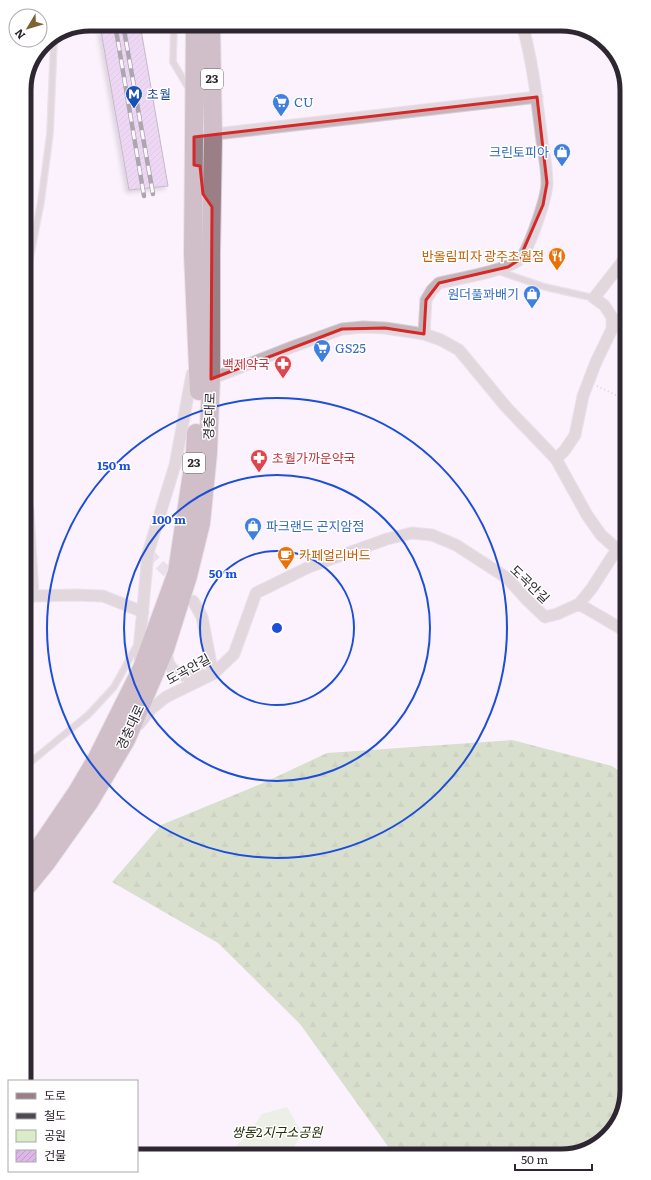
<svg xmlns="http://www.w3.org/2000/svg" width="651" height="1180" viewBox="0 0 651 1180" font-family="Literata,'Noto Sans KR',serif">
  <defs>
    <pattern id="forest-firs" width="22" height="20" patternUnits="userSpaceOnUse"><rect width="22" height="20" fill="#afc892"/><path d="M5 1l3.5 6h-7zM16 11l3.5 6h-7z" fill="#97ac7e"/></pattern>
    <pattern id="building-hatch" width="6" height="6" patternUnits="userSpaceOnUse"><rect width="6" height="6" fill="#ddb7e8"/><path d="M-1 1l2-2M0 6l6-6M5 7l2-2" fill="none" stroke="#be9dc7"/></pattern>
    <filter id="shadow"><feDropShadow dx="-3" dy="3" stdDeviation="2" flood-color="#0004"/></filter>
  </defs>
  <rect width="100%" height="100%" fill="#fbf2fd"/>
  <path fill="#daebc7" d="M 287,1107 L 302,1133 L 290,1154 L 227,1154 L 249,1134 L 262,1114 Z"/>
  <path fill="url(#forest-firs)" d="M 512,740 L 612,766 L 625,775 L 627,1090 L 616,1127 L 587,1151 L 391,1153 L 387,1145 L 300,1024 L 218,943 L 112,882 L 161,825 L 261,784 L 327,753 Z"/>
  <path fill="url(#building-hatch)" stroke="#85738a" filter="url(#shadow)" d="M 140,24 L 168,186 L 129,190 L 101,31 Z"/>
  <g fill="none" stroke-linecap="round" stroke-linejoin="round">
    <path stroke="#d2c9d4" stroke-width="11" stroke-dasharray="11 5.5" stroke-linecap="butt" d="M 148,553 L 177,582"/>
    <defs>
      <path id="service" d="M 174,24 L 173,62 L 189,89
        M 498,271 L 545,287 L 594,298
        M 25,283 L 41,202 L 50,133 L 54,39
        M 27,765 L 88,715 L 114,687 L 137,645"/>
      <path id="minor" d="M 207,135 L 537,97
        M 424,334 L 426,300 L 432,290 L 439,283 C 456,279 510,270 520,259 C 529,250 547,197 547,183 C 547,169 544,154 542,141 C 537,102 533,62 522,24
        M 211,379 L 292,347 L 342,329 L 363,327 L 385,328 L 424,334 L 441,340 L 459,350 L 507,408 L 556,459
        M 28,509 L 33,596
        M 27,598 L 33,596 L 74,595 L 103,596 L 143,612
        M 193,601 L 202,617 L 213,674
        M 579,604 L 625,631
        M 165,649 C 167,653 167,660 169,664 C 177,678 190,677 203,675
        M 141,663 L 139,655 L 140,639 L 148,553 L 175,465 L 192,374
        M 139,724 L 151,709 L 166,697 L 213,674 L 234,654 L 256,593 L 309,567 L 387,539 L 412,533 L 432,535 L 456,545 L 507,578 L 527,600 L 545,617 L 557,614 L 579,604 L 592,588 L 617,549 L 601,535 L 587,515 L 556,459 L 565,450 L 575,435 L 583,396 L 596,362 L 612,329 L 612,317 L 604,305 L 594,298 L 623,261"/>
      <path id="primary" d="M 195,24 L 193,254 L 199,391
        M 28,864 L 77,792 L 97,758 L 142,668 L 177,572 L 195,453 L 196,433
        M 28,885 L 46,863 L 90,801 L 126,740 L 165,649 L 188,576 L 201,523 L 208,453 L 211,379 L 211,253 L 213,135 L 211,24"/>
    </defs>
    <use href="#service" stroke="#d6cdd8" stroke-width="8"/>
    <use href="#minor" stroke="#d6cdd8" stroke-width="13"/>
    <use href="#primary" stroke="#d6cdd8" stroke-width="20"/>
    <path stroke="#b6adb8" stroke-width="2" stroke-dasharray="1 3" stroke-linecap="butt" d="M 24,120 L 28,76
      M 597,386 L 624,399
      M 392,1147 L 416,1153
      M 458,1152 L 484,1142 L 499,1139 L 534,1149 L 541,1148 L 560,1144 L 567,1144 L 584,1151"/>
    <use href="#service" stroke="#c5b5b9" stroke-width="5.5"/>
    <use href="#minor" stroke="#c5b5b9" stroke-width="11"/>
    <use href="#primary" stroke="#9b7f87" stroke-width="18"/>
    <defs>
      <path id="rail" d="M 115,24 L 144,196
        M 123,24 L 153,194"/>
    </defs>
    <use href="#rail" stroke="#4f4751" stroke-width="4.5"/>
    <use href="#rail" stroke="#fff" stroke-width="3" stroke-dasharray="9" stroke-linecap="butt"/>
  </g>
  <path d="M0 0H651V1180H0ZM 537,97 L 547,183 L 543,205 L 519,260 L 508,267 L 439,283 L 426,300 L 424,334 L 385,328 L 342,329 L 211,379 L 212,207 L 203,194 L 200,166 L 194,165 L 194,137 Z" fill="#fbf2fd" fill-opacity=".55" fill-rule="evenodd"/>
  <path fill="none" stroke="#d62828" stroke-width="3" stroke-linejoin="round" d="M 537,97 L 547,183 L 543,205 L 519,260 L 508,267 L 439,283 L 426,300 L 424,334 L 385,328 L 342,329 L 211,379 L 212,207 L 203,194 L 200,166 L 194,165 L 194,137 Z"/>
  <g fill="none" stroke="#1d4ed8" stroke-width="2">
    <circle cx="277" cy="628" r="77"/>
    <circle cx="277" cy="628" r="153"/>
    <circle cx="277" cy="628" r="230"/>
  </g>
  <defs>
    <symbol id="metro-pin" viewBox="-11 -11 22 30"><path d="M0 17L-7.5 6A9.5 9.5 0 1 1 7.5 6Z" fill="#1a4fb4" stroke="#fff"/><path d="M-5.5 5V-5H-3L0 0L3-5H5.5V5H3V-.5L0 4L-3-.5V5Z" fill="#fff"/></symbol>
    <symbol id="supermarket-pin" viewBox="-11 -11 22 30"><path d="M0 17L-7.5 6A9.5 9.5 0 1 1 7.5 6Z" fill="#3f7fe0" stroke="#fff"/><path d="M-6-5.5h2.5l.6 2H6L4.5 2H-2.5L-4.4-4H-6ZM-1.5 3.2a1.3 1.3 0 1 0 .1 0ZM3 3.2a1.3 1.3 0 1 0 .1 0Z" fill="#fff"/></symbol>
    <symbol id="shop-pin" viewBox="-11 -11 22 30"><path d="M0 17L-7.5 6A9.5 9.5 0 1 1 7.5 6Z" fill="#3f7fe0" stroke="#fff"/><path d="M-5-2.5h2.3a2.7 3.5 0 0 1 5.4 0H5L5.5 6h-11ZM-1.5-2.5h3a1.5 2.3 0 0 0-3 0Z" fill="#fff"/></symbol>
    <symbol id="restaurant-pin" viewBox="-11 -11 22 30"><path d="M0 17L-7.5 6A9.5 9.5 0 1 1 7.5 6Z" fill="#e8710a" stroke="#fff"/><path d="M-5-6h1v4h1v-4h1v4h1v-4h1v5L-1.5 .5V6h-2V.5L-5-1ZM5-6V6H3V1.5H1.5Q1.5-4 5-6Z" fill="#fff"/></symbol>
    <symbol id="pharmacy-pin" viewBox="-11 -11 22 30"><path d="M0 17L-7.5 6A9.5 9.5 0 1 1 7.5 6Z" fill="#e0444e" stroke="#fff"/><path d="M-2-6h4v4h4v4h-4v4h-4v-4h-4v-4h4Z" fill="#fff"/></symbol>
    <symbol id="cafe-pin" viewBox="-11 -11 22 30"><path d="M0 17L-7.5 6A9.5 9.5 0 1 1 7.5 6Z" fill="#e8710a" stroke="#fff"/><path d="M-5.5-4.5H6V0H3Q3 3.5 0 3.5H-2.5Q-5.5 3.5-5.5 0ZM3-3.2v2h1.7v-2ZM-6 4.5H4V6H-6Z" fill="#fff"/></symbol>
  </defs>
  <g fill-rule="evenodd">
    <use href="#metro-pin" x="124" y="84" width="20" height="27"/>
    <use href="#supermarket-pin" x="271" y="92" width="20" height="27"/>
    <use href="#shop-pin" x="552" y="142" width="20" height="27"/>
    <use href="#restaurant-pin" x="547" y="246" width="20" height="27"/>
    <use href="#shop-pin" x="522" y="284" width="20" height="27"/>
    <use href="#supermarket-pin" x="312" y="338" width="20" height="27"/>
    <use href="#pharmacy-pin" x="273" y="354" width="20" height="27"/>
    <use href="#pharmacy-pin" x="249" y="448" width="20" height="27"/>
    <use href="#shop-pin" x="243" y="516" width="20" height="27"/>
    <use href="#cafe-pin" x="276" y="545" width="20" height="27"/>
  </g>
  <g text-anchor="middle" stroke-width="3" stroke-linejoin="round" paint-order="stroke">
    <g fill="#fff" stroke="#6d676e" stroke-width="1">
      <rect x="201" y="69" width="22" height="20" rx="3"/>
      <rect x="183" y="453" width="22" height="20" rx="3"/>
    </g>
    <g font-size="12" font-weight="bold" fill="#2e2630">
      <text x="212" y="83">23</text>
      <text x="194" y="467">23</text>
    </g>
    <g font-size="13" fill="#164399" stroke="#fff" text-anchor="start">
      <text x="147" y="99">초월</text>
    </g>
    <g font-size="13" fill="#366cbe" stroke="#fff" text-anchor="start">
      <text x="294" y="107">CU</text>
      <text x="549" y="157" text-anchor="end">크린토피아</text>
      <text x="519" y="299" text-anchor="end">원더풀꽈배기</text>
      <text x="335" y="353">GS25</text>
      <text x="266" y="531">파크랜드 곤지암점</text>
    </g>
    <g font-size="13" fill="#c56008" stroke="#fff" text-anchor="end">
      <text x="544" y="261">반올림피자 광주초월점</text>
      <text x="299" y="560" text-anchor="start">카페얼리버드</text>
    </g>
    <g font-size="13" fill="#be3a42" stroke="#fff" text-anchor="end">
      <text x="270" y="369">백제약국</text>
      <text x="272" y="463" text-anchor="start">초월가까운약국</text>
    </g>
    <g font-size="13" fill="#2e2630" stroke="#fff">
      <text transform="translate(209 416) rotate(-88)" y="5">경충대로</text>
      <text transform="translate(530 584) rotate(44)" y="5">도곡안길</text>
      <text transform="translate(188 669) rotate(-29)" y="5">도곡안길</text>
      <text transform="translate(130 727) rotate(-65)" y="5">경충대로</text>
    </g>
    <g font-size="13" font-style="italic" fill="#223109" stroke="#fff">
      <text x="277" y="1137">쌍동2지구소공원</text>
    </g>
  </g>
  <path d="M0 0H651V1180H0ZM90 31H561A59 59 0 0 1 620 90V1090A59 59 0 0 1 561 1149H90A59 59 0 0 1 31 1090V90A59 59 0 0 1 90 31Z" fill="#fff" fill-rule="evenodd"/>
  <path fill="none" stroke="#2e2630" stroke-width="5" d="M90 31H561A59 59 0 0 1 620 90V1090A59 59 0 0 1 561 1149H90A59 59 0 0 1 31 1090V90A59 59 0 0 1 90 31Z"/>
  <circle cx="277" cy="628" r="6" fill="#1d4ed8" stroke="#fff" stroke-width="2"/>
  <g font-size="12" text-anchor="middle" font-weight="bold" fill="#1d4ed8" stroke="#fff" stroke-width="3" stroke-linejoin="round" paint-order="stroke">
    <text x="114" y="470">150 m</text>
    <text x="169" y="524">100 m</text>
    <text x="223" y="578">50 m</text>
  </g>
  <rect x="8" y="1080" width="130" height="92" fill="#ffffff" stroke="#aba8ac"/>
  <rect x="16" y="1093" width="20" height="6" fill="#9b7f87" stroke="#aba8ac"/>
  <text x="44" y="1100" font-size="12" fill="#2e2630">도로</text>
  <rect x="16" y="1113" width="20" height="6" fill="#4f4751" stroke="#aba8ac"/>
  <text x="44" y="1120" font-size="12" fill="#2e2630">철도</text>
  <rect x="16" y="1130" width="20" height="12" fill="#daebc7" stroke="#aba8ac"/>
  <text x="44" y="1140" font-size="12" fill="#2e2630">공원</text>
  <rect x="16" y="1150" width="20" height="12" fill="url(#building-hatch)" stroke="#aba8ac"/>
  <text x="44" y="1160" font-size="12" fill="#2e2630">건물</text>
  <g transform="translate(28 28) rotate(232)"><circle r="19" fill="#ffffff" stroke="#aba8ac"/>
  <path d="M0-3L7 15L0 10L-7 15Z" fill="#7d6234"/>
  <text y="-6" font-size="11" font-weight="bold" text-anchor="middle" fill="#2e2630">N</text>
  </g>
  <path d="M515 1164v6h77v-6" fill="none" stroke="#2e2630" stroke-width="2"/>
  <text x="521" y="1164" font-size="12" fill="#2e2630" stroke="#ffffff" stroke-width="3" paint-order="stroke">50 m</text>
</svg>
